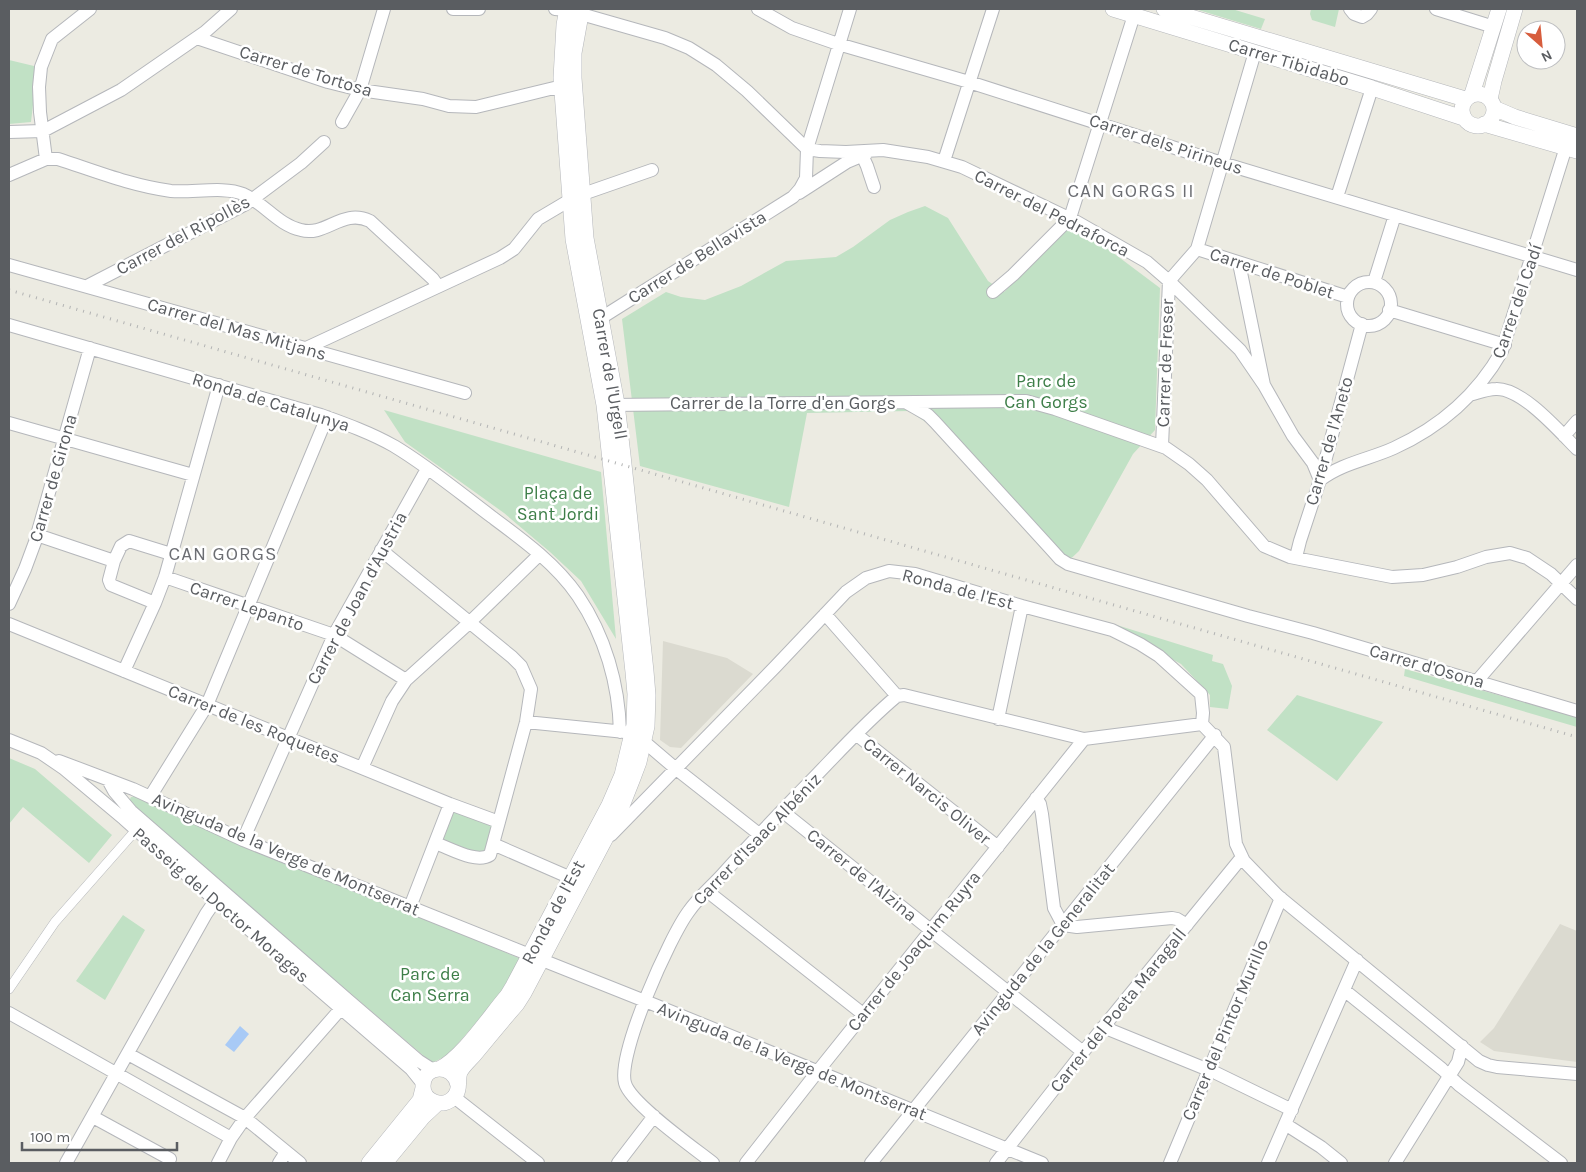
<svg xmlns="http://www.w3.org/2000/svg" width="1586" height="1172" viewBox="0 0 1586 1172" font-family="Karla,sans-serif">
  <rect width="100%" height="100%" fill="#ecebe2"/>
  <path fill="#dbdad0" d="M 663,641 L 727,658 L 753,674 L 681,748 L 670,747 L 660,740 Z
    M 1560,924 L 1577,931 L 1577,1062 L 1494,1051 L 1480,1042 L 1494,1028 Z"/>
  <path fill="#c1e1c5" d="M 1195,9 L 1232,9 L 1265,19 L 1261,29 Z
    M 1311,9 L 1339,9 L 1335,27 L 1312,20 L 1310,14 Z
    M 9,60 L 34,66 L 39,96 L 34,96 L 31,122 L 9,124 Z
    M 925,206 L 948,218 L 988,281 L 1004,292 L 1066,230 L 1092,237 L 1160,288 L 1155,430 L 1133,454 L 1079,551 L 1062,567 L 936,429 L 909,411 L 807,413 L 789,507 L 640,466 L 622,319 L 666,292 L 681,297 L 705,300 L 741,286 L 786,261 L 836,257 L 853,247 L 890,220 L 908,212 Z
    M 384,410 L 601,472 L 616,639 L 581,581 L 550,552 L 504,513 L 405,442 Z
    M 1107,622 L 1213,655 L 1212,661 L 1223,664 L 1232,686 L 1228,709 L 1210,707 L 1210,695 L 1181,664 L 1157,651 L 1105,626 Z
    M 1405,669 L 1577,717 L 1577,727 L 1404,676 Z
    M 1297,695 L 1383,722 L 1337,781 L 1267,730 Z
    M 9,758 L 35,769 L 112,835 L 89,863 L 23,807 L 9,824 Z
    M 140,796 L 521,959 L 502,993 L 448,1055 L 432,1063 L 128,803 L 131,797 Z
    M 453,811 L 493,825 L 487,847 L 484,852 L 478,853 L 441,839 Z
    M 123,915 L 145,930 L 105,1000 L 76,981 Z"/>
  <path fill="#a8caf6" d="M 240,1026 L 249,1034 L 234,1052 L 225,1045 Z"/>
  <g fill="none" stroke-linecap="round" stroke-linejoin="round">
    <defs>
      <path id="pedestrian" d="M 9,989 L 55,922 L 136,830"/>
      <path id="minor" d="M 453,9 L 479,9
        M 555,9 L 566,10
        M 758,9 L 792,28 L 838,44 L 969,82 L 1222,163 L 1577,270
        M 1350,9 L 1354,14 L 1362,17 L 1367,14 L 1371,9
        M 1436,9 L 1494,27
        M 581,14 L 665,38 L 689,48 L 716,65 L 747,91 L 807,149 L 820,151 L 846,152 L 883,150 L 928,157 L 962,167 L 1077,222 L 1147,262 L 1169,281 L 1240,350 L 1264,385
        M 197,38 L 328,82 L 360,90 L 423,99 L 449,106 L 476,107 L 554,88 L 562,90
        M 342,122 L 360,90 L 384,9
        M 9,132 L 43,131 L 121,90 L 205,32 L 231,9
        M 862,155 L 867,166 L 874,187
        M 46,159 L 40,112 L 39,87 L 41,67 L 52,39 L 90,9
        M 944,161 L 993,9
        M 9,175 L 46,159 L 58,159 C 95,171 132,186 171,191 C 192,193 224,186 243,194 C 264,203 278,225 301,230 C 326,237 342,208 370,221 L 433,279 L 438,286
        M 799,193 L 847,162 L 866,154
        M 583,194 L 652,170
        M 1337,197 L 1372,88
        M 1197,249 L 1348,297
        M 1239,263 L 1264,385 L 1293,436 L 1313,463 L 1320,480
        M 9,265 L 465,393
        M 1169,281 L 1197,249 L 1255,52
        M 1374,282 L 1395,215
        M1347 304a22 22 0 1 1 44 0a22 22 0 1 1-44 0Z
        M 87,286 L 246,204 L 301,163 L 324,142
        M 993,292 L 1013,275 L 1070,218 L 1134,15
        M 1389,310 L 1505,345
        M 601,318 L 793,197 L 800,189 L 806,178 L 807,149 L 850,9
        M 9,325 L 321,415 C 346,424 371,433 394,446 C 429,467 460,493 492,517 C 523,540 556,564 578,596 C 605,636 619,684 620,732
        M 304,349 L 500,258 L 514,249 L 538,219 L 570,200
        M 1473,394 C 1480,392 1488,389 1496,389 C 1522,388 1559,431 1577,449
        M 907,403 L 928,415 L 935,422 L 1051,549 L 1060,559 L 1068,564 L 1248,616 L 1313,633 L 1577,711
        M 609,405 L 1026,401 L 1055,409 L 1166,448 L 1189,464 L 1207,480 L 1264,546 L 1290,557 L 1392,577 L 1423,575 L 1457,567 L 1486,557 L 1510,553 L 1527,558 L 1551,574 L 1577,599
        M 9,423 L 193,475
        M 1564,436 L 1577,421
        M 1162,446 L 1169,281
        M 1320,480 C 1342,463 1370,459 1394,448 C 1440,427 1477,395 1502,351 L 1566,147
        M 37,535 L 114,561
        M 381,550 L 512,657 L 521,666 L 531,689 L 526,722 L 490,855 C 476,864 450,848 435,843
        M 1296,557 L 1300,541 L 1320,480 L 1362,324
        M 165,577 L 334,635 L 406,680
        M 155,603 L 111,585 L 109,580 L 114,561 L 121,546 L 129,541 L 171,554
        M 9,604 L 25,569 L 35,542 L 90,348
        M 825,614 L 897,696
        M 9,624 L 450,804 L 499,822
        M 124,671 L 155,603 L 165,577 L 219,385
        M 1477,681 L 1577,565
        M 897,696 L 904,695 L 1084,739 L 1202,724
        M 998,719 L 1022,606
        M 526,722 L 625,732 L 641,739 L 675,768 L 759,834
        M 1202,724 L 1224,747 L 1236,844 L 1244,861 L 1278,896 L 1479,1061 L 1488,1065 L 1497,1067 L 1577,1074
        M 857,735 L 998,847
        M 9,740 L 41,753 L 63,768 L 124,819 L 215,900 L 411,1069 L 423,1084
        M 59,761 L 133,789 L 243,840 L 530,955
        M 362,768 L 392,701 L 406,680 L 469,623 L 539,555
        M 108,780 L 114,791 L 131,811 L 348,1000 L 419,1061 L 433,1070
        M 150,797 L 207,705 L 327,417
        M 1036,798 L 1040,804 L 1042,814 L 1054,908 L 1063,925 L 1077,927 L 1172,918 L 1177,919 L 1187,925
        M 782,811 L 1083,1052
        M 611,835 L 776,666 L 846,592 L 866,578 L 889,571 L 915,574 L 1022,606 L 1112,630 L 1140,644 L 1159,656 L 1201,694 L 1203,713 L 1202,724
        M 243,840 L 334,635 L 427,469
        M 493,844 L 571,878
        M 707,891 L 863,1014
        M 410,907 L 450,804
        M 542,960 L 655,1005 L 1042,1163
        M 1344,990 L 1442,1069 L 1459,1085 L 1561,1163
        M 9,1013 L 231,1138
        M 1103,1027 L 1216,1073 L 1292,1110
        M 128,1054 L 245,1118 L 300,1163
        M 454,1097 L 538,1163
        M 93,1117 L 170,1159
        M 1285,1124 L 1321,1147 L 1341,1163
        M 66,1163 L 206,914 L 219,895
        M 218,1163 L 231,1138 L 245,1118 L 345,1004
        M 279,1163 L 286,1152
        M 618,1163 L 654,1116
        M 713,1163 C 694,1148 630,1103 625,1083 C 617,1054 670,936 689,911 C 698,898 711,887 722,875 C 747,847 774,819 800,792 C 831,761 862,725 897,696
        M 746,1163 L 818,1071 L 1084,739
        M 871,1163 L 1215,735
        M 996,1163 L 1083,1052 L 1242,857
        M 1170,1163 L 1281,898
        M 1268,1163 L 1357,960
        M 1395,1163 L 1458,1062 L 1462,1046"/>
      <path id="tertiary" d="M 1113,9 L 1372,88 L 1463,118
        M 1164,9 L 1465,99
        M1462 110a16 16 0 1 1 32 0a16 16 0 1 1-32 0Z
        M 1472,94 L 1499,9
        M 1490,99 L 1494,81 L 1515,9
        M 1494,108 L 1515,117 L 1577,136
        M 1484,124 L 1577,151
        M 439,1069 C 462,1058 489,1017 507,996 L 513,986 L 609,805 L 622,775 L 634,725 L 635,694 L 633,672 L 604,405 L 573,239 L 561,78 L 564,25 L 567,9
        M 458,1085 C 454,1063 423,1064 423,1086 C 423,1102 444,1109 454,1097 C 461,1090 457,1080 460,1072 C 463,1066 471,1059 475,1054 C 489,1037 503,1020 517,1004 L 524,993 L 620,811 L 633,778 L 639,762 L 647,726 L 648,695 L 646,671 L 623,455 L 617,404 L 586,238 L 574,78 L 574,53 L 582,9
        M 369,1163 L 420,1100 L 423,1088
        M 385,1163 L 423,1117 L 438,1103"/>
    </defs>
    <use href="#pedestrian" stroke="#b5b7bb" stroke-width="10"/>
    <use href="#minor" stroke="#b5b7bb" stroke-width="14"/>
    <use href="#tertiary" stroke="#b5b7bb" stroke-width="16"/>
    <use href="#pedestrian" stroke="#fff" stroke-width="9"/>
    <use href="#minor" stroke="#fff" stroke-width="12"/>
    <use href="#tertiary" stroke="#fff" stroke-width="15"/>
    <path stroke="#b2b3b3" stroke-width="3" stroke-dasharray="1 6" stroke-linecap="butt" d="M 9,290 L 1577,737"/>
  </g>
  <g text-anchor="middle" stroke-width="5" stroke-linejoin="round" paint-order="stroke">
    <g font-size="18" fill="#5a5d61" stroke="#fff">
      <text transform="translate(1289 62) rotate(17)" y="6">Carrer Tibidabo</text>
      <text transform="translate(306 71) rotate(17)" y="6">Carrer de Tortosa</text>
      <text transform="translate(1166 144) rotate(18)" y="6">Carrer dels Pirineus</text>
      <text transform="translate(1052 213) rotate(27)" y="6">Carrer del Pedraforca</text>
      <text transform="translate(183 235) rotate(-28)" y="6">Carrer del Ripollès</text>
      <text transform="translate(697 257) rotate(-32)" y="6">Carrer de Bellavista</text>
      <text transform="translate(1272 273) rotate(18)" y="6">Carrer de Poblet</text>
      <text transform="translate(1517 301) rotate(-71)" y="6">Carrer del Cadí</text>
      <text transform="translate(237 329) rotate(16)" y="6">Carrer del Mas Mitjans</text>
      <text transform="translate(1165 363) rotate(-88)" y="6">Carrer de Freser</text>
      <text transform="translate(610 374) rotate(80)" y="6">Carrer de l'Urgell</text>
      <text transform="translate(271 402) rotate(17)" y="6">Ronda de Catalunya</text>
      <text x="783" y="409">Carrer de la Torre d'en Gorgs</text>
      <text transform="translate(1329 441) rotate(-74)" y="6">Carrer de l'Aneto</text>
      <text transform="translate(53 478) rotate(-74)" y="6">Carrer de Girona</text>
      <text transform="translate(958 589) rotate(15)" y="6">Ronda de l'Est</text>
      <text transform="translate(357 598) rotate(-62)" y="6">Carrer de Joan d'Austria</text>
      <text transform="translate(247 606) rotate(19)" y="6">Carrer Lepanto</text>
      <text transform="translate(1427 666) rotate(16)" y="6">Carrer d'Osona</text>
      <text transform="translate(254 724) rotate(22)" y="6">Carrer de les Roquetes</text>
      <text transform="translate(927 791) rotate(39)" y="6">Carrer Narcis Oliver</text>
      <text transform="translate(757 839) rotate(-46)" y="6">Carrer d'Isaac Albéniz</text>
      <text transform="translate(286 854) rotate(23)" y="6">Avinguda de la Verge de Montserrat</text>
      <text transform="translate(862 875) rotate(39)" y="6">Carrer de l'Alzina</text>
      <text transform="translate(221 905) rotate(41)" y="6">Passeig del Doctor Moragas</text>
      <text transform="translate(553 912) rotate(-62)" y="6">Ronda de l'Est</text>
      <text transform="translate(1043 949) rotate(-51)" y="6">Avinguda de la Generalitat</text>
      <text transform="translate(914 951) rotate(-51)" y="6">Carrer de Joaquim Ruyra</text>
      <text transform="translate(1118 1010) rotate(-51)" y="6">Carrer del Poeta Maragall</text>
      <text transform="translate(1225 1030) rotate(-67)" y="6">Carrer del Pintor Murillo</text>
      <text transform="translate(792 1061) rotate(22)" y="6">Avinguda de la Verge de Montserrat</text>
    </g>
    <g font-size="18" fill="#3d7e48" stroke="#fff">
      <text x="1046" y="387">Parc de<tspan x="1046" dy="21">Can Gorgs</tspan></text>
      <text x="558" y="499">Plaça de<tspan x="558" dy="21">Sant Jordi</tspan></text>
      <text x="430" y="980">Parc de<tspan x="430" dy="21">Can Serra</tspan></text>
    </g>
    <g font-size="19" letter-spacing="1" fill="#6c6e73" stroke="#fff">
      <text x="1131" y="197">CAN GORGS II</text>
      <text x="223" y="560">CAN GORGS</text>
    </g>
  </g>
  <rect width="1586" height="1172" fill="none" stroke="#5a5d61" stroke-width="20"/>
  <g transform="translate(1541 45) rotate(153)"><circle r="24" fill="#ffffff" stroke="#bdbec0"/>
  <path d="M0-4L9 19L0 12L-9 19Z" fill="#d75d3d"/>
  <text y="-8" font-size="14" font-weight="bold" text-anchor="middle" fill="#5a5d61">N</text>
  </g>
  <path d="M22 1142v8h155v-8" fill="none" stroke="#5a5d61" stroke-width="2.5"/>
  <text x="30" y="1142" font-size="15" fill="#5a5d61" stroke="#ffffff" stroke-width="4" paint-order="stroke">100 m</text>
</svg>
